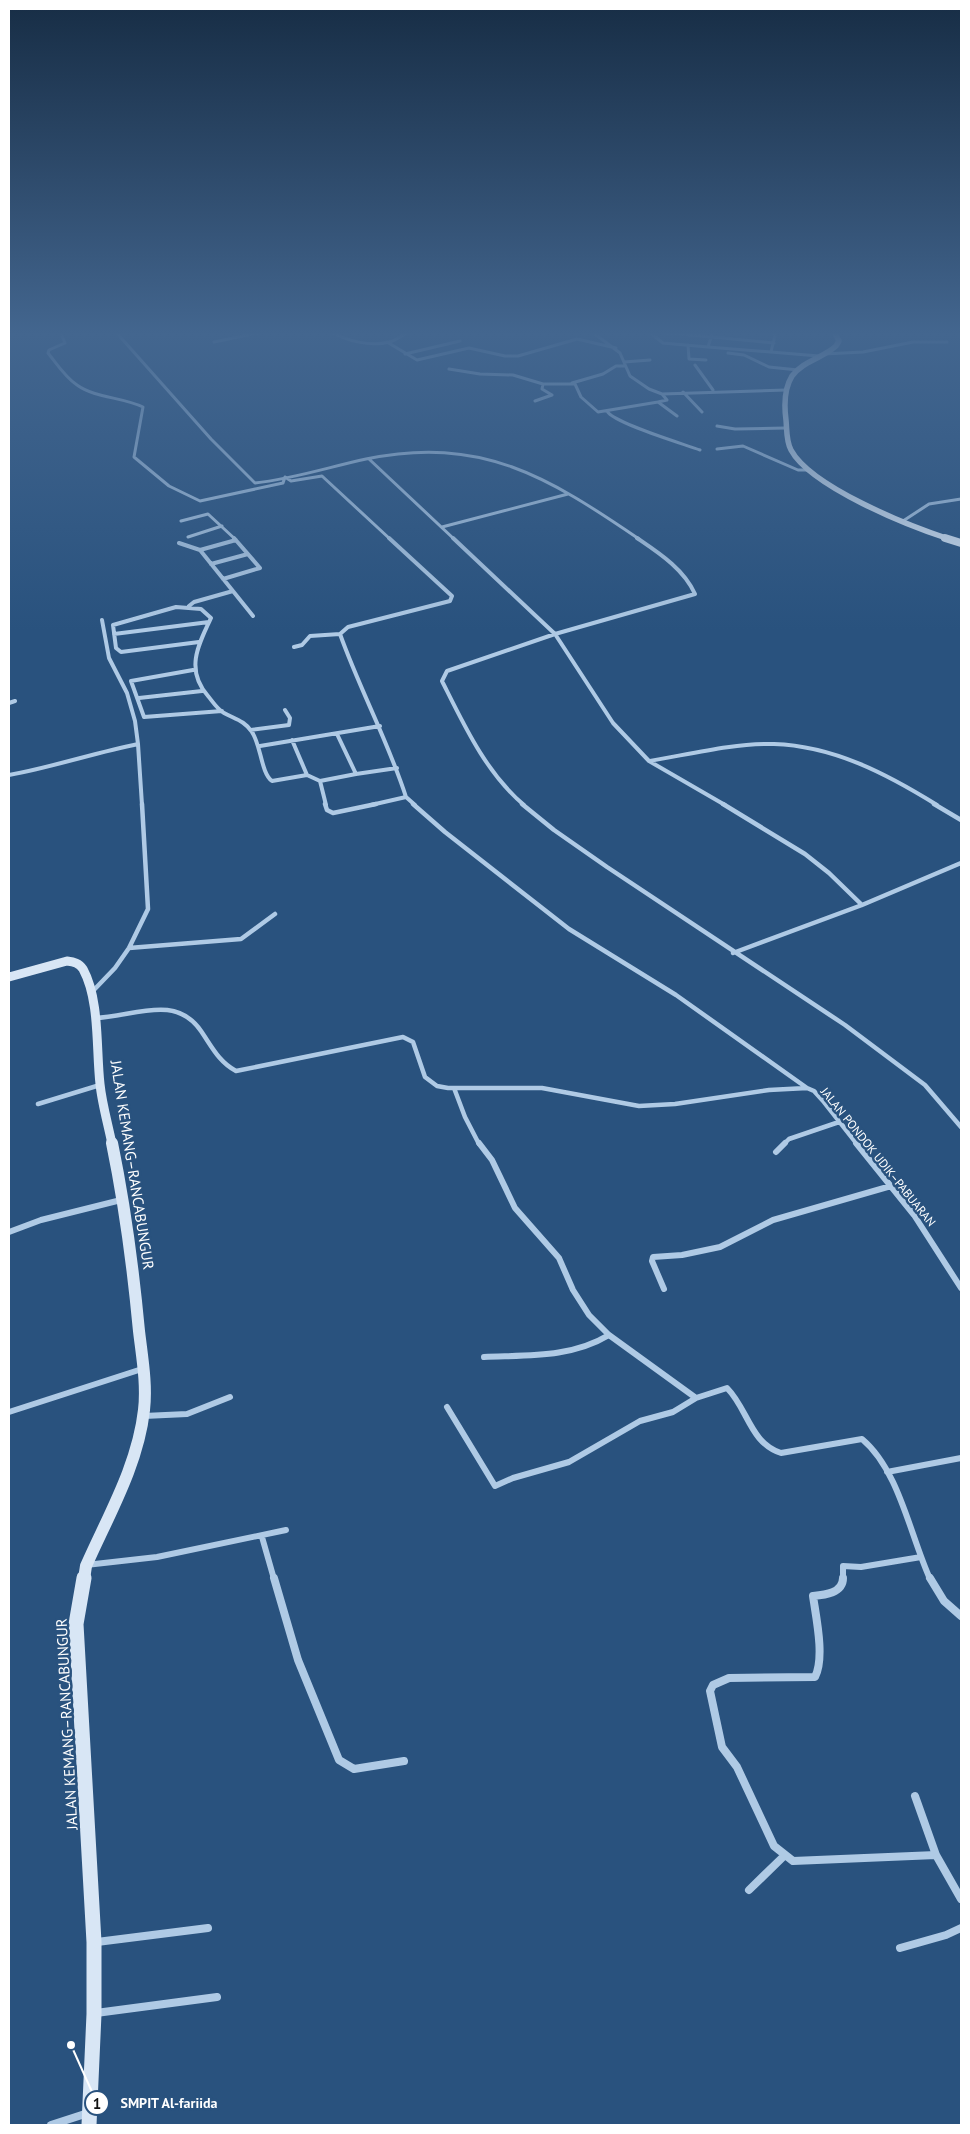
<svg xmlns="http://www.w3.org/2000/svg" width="970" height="2134" viewBox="0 0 970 2134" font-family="'PT Sans',sans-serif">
  <rect width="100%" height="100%" fill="#29527e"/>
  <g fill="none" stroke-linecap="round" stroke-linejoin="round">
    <path stroke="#afcae5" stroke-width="3" d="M 60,331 L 65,343 L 49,350 L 48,353 C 57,364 65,377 77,385 C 95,398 122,397 143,407 L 134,457 L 169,486 L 200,501 L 283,483 L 285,477 L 291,481 L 322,476 L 390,539
      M 115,331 L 211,439 L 255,483 C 293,479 329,467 366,459 C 481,435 548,477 639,539
      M 331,331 C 345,341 372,347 389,342 C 397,340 403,334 411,331
      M 591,331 L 620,353 L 630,376 L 649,389 L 662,394 L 786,390
      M 648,331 L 663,343 L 708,347
      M 649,331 L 774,343
      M 713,331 L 708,347 L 771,352
      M 749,331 L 775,333
      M 776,331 L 771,352 L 819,356
      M 214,342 L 267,331
      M 387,342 L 417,360 L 469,348 L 505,356 L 518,356 L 577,339 L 616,348
      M 688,345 L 689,359 L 706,360
      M 728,353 L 744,355 L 769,367 L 798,370
      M 405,354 L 460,341
      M 824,354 L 863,352 L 913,342 L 947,342
      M 624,362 L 650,360
      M 695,365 L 713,390
      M 449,369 L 480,374 L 513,375 L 543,384 L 575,384 L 581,397 L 598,412 L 658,402
      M 572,383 L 603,374 L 616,366 L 624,366
      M 683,392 L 702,412
      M 662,394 L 667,400 L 658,402 L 677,416
      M 535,401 L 552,395 L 542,389 L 543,384
      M 607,411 C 613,423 684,444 700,450
      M 717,426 L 735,429 L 785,428
      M 717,449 L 743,446 L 798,470 L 810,470
      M 369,459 L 454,539
      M 181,521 L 208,514 L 235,539
      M 903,521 L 929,504 L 961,499
      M 442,527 L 568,494
      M 188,537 L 222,526"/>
    <path stroke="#afcae5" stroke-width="4" d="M 389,538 L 452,596 L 450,601 L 348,627 L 340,634 C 360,690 388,741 406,797 L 415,805
      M 453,538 L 555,634 L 613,723 L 649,761 L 725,805
      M 179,543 L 200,550 L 253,616
      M 200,550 L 236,540
      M 211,564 L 248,554
      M 223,579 L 260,568 L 234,538
      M 189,606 L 194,602 L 233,591
      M 114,634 L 209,622
      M 199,642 L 121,652 L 116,648 L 113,625 L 176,607 L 201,609 L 211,618 C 198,645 185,670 208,696 C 213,702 217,709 224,713 C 235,719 245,721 252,732 C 261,745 261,773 272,781 L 307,775 L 320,781 L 356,774
      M 294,647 L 302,645 L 310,636 L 340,634
      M 193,670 L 131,681 L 144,717 L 222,711
      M 139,698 L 202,691
      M 9,703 L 15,701
      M 251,730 L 289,725 L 290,718 L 285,710
      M 337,734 L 356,774 L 397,768
      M 292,740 L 307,775
      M 138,744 L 142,805
      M 260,746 L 380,726
      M 650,761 C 691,754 733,743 774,744 C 834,746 887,774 937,805
      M 9,775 C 53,767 94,753 138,744 L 135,721 L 127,693 L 109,658 L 102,620
      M 320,781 L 326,805
      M 371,805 L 406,797
      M 524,805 C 486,773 464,725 442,681 L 447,671 L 555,634 L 695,594 C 684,569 659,553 637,538"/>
    <path stroke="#afcae5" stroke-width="4.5" d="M 325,804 L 327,810 L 333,813 L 376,804
      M 413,804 L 445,832 L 569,929 L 676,995 L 807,1088
      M 522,804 L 554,830 L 607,867 L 845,1025 L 925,1085 L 961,1127
      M 723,804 L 805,854 L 829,873 L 862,905 L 961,863
      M 934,804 L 961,820
      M 129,948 L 241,939 L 275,914
      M 733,953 L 862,905
      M 91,993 L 115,968 L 129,948 L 148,909 L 142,804
      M 95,1018 C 133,1017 175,993 201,1031 C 212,1047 219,1062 236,1071 L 403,1037 L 413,1042 L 425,1077 L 437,1086 L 448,1088 L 542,1088 L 639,1106 L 675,1104 L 769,1090 L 807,1088 L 814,1091 L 824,1102 L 857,1144
      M 454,1088 L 465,1117 L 479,1144
      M 38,1104 L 100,1085
      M 784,1144 L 789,1139 L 839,1122"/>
    <path stroke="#afcae5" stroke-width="6" d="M 479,1143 L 492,1160 L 515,1208 L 559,1258 L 573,1290 L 589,1315 L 609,1335 L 696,1398 L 727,1388 C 748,1409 750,1443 781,1453 L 862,1439 C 899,1470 910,1535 930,1579
      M 856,1143 L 914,1215 L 961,1288
      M 776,1152 L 785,1143
      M 9,1232 L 41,1220 L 121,1200
      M 664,1289 L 652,1261 L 653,1257 L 682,1255 L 720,1247 L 773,1220 L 891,1186
      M 484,1357 C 527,1355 571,1358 609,1335
      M 447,1407 L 495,1486 L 513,1478 L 569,1462 L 640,1421 L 673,1412 L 696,1398
      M 9,1412 L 142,1369
      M 144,1416 L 187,1414 L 230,1397
      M 887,1472 L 961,1458
      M 262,1537 L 274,1579
      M 86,1565 L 157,1557 L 286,1530
      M 843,1579 L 843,1566 L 861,1567 L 921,1557"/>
    <path stroke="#afcae5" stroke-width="8" d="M 274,1578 L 298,1660 L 339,1760 L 354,1769 L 404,1761
      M 843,1578 C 843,1593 825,1595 813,1596 C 816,1617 825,1658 815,1677 L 729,1678 L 713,1685 L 710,1691 L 722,1747 L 737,1767 L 774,1846 L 793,1861 L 936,1855
      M 930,1578 L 944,1601 L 961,1616
      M 915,1796 L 936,1855 L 961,1899
      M 749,1890 L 784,1856
      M 97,1942 L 208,1928
      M 900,1948 L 946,1935 L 961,1928
      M 96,2013 L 217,1997
      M 51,2125 L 88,2113"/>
    <path stroke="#d8e6f5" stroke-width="5.5" d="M 834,331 L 839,341 L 836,346 C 823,358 803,361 792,376 C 784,389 784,405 786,420 C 787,430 786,441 791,450 C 811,487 909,526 949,539"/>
    <path stroke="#d8e6f5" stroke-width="8" d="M 945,538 L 961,543"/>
    <path stroke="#d8e6f5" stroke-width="9" d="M 9,977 L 67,961 C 74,962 79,963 83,969 C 100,1000 96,1049 100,1084 C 102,1104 108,1124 112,1144"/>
    <path stroke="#d8e6f5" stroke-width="12" d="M 84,1579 L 86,1566 C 108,1516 138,1465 144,1410 C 147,1384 142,1357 139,1331 C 133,1267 125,1206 112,1143"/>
    <path stroke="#d8e6f5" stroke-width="15" d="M 84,1578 L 76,1624 L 94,1942 L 94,2014 L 89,2125"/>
  </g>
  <linearGradient id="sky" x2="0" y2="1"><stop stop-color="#172d45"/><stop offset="0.53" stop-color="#43668f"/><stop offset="1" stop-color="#43668f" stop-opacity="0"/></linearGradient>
  <rect width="970" height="630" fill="url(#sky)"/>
  <g text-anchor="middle" stroke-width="5" stroke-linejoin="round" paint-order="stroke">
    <g font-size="12" fill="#fff" stroke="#29527e">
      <text transform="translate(878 1157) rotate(51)" y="4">JALAN PONDOK UDIK–PABUARAN</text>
    </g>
    <g font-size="15" fill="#fff" stroke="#29527e">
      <text transform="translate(132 1165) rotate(81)" y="5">JALAN KEMANG–RANCABUNGUR</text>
      <text transform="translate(67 1724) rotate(-93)" y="5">JALAN KEMANG–RANCABUNGUR</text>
    </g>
  </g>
  <path fill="none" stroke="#fff" stroke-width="2" d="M71 2045L97 2103"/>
  <g fill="#fff" stroke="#29527e" stroke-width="2">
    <circle cx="71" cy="2045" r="5"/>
    <circle cx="97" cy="2103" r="12"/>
  </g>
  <g font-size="15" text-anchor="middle" font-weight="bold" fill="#111">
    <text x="97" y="2109">1</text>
  </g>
  <g font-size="14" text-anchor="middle" font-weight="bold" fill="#fff" stroke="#29527e" stroke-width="5" stroke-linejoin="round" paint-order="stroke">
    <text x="169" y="2108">SMPIT Al-fariida</text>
  </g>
  <rect width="970" height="2134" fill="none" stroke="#ffffff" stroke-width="20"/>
</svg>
